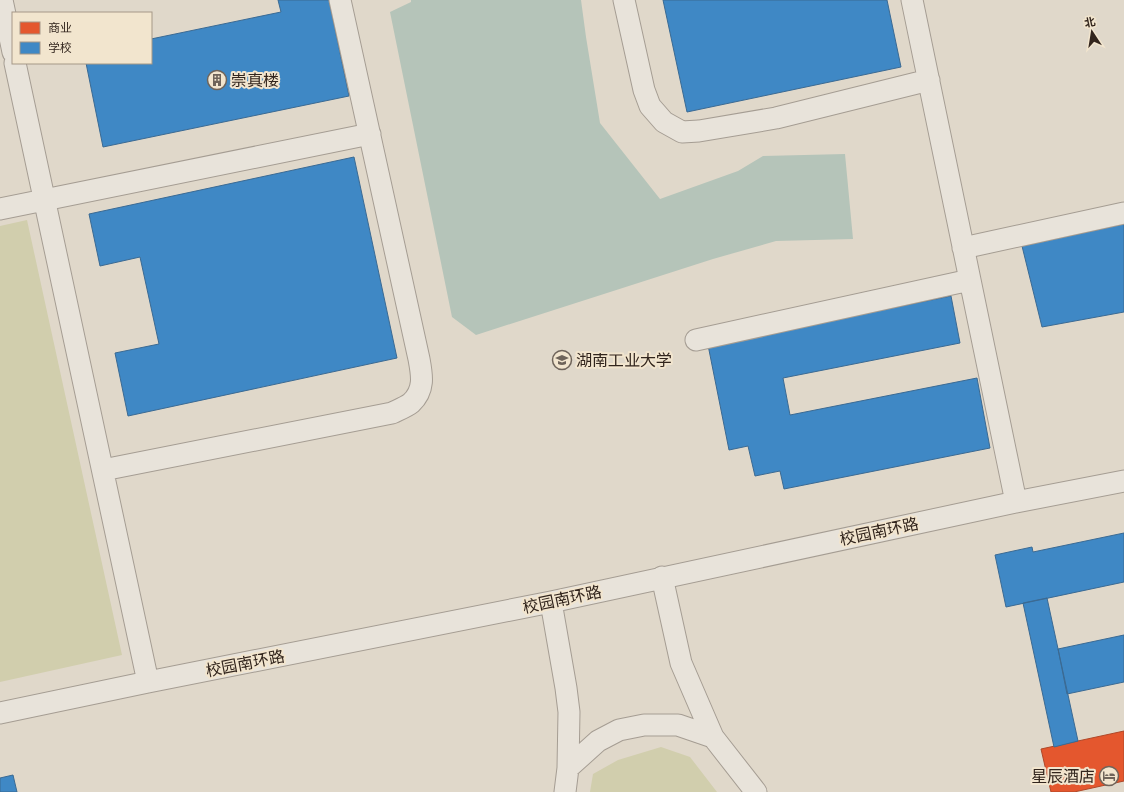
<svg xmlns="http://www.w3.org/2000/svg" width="1124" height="792" viewBox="0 0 1124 792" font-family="'Zilla Slab','Noto Sans SC',serif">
  <rect width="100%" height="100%" fill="#e0d8ca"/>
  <path fill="#d1cead" d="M 27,220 L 122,655 L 0,682 L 0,226 Z
    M 661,747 L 690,757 L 717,792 L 590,792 L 593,774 L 618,760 Z"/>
  <path fill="#b5c4b9" d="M 411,0 L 581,0 L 586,37 L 600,123 L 660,199 L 738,171 L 763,156 L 845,154 L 853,239 L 776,241 L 713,259 L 476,335 L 452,317 L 390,12 L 411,2 Z"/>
  <path fill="#e4572e" stroke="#af4829" d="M 1124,731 L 1124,781 L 1074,792 L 1051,792 L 1041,749 Z"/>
  <path fill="#3f88c5" stroke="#3b6a93" d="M 278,0 L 329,0 L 349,96 L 103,147 L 86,63 L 151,63 L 151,39 L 281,12 Z
    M 663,0 L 887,0 L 901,67 L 687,112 Z
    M 354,157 L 397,358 L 128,416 L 115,353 L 159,344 L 140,257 L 100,266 L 89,214 Z
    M 1124,224 L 1124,312 L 1042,327 L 1022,246 Z
    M 951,296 L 960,343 L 783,378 L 790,415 L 977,378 L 990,448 L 784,489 L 780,471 L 755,476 L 748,446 L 729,450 L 708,345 Z
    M 1124,533 L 1124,582 L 1006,607 L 995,555 L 1032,547 L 1033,552 Z
    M 1047,598 L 1078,741 L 1054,747 L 1023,603 Z
    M 1124,635 L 1124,682 L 1067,694 L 1058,649 Z
    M 13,775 L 17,792 L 0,792 L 0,778 Z"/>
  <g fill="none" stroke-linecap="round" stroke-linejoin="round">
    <defs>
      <path id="minor" d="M 2,0 L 13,52
        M 624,0 L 644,90 L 650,106 L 664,122 L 682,132 L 699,131 L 776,118 L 929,80
        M 912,0 L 1016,502
        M 15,63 L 148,682
        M 0,209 L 370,134
        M 963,248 L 1124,213
        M 696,340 L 970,280
        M 103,470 L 392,413 C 398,410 406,407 411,403 C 425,390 422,375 419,359 L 340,0
        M 662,577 L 681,663 L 713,737 L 756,792
        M 551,602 L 566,688 L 569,712 L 568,768 L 565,792
        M 0,713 L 148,682 L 551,602 L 1016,502 L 1124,481
        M 568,768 L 598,741 L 619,730 L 644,725 L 678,725 L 713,737"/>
    </defs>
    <use href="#minor" stroke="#a59d93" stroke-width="23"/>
    <use href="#minor" stroke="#e8e3da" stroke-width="21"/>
  </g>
  <defs>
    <symbol id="building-ring" viewBox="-11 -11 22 22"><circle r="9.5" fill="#f2e5ce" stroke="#6f645a" stroke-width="1.5"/><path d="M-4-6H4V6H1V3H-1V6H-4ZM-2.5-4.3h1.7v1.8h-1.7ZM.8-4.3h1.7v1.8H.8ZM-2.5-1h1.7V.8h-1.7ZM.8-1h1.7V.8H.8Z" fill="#6f645a"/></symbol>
    <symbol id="university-ring" viewBox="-11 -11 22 22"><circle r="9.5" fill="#f2e5ce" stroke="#6f645a" stroke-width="1.5"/><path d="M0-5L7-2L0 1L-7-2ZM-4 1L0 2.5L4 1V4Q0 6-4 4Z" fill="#6f645a"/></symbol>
    <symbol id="hotel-ring" viewBox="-11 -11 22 22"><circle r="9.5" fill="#f2e5ce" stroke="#6f645a" stroke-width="1.5"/><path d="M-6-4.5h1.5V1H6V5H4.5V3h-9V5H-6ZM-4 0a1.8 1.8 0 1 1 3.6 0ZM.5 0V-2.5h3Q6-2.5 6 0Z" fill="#6f645a"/></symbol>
  </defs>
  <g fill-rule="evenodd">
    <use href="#building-ring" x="206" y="69" width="22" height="22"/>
    <use href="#university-ring" x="551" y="349" width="22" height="22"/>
    <use href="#hotel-ring" x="1098" y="765" width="22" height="22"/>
  </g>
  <g text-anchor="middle" stroke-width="4" stroke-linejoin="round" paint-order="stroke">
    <g font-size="16" fill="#32251d" stroke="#f2e5ce" text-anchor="start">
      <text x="231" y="86">崇真楼</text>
      <text x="576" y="366">湖南工业大学</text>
      <text x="1095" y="782" text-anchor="end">星辰酒店</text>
    </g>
    <g font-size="16" fill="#32251d" stroke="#f2e5ce">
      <text transform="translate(879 531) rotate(-12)" y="6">校园南环路</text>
      <text transform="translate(562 599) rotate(-12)" y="6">校园南环路</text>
      <text transform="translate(245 663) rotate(-11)" y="6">校园南环路</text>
    </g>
  </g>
  <rect x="12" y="12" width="140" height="52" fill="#f2e5ce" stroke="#a59887"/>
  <rect x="20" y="22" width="20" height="12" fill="#e4572e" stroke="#a59887"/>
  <text x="48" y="32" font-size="12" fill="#32251d">商业</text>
  <rect x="20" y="42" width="20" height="12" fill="#3f88c5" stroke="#a59887"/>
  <text x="48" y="52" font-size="12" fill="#32251d">学校</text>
  <g transform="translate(1092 32) rotate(348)" stroke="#f2e5ce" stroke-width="3" paint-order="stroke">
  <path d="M0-3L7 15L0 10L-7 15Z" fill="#32251d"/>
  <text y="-6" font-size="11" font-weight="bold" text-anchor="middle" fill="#32251d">北</text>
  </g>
</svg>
